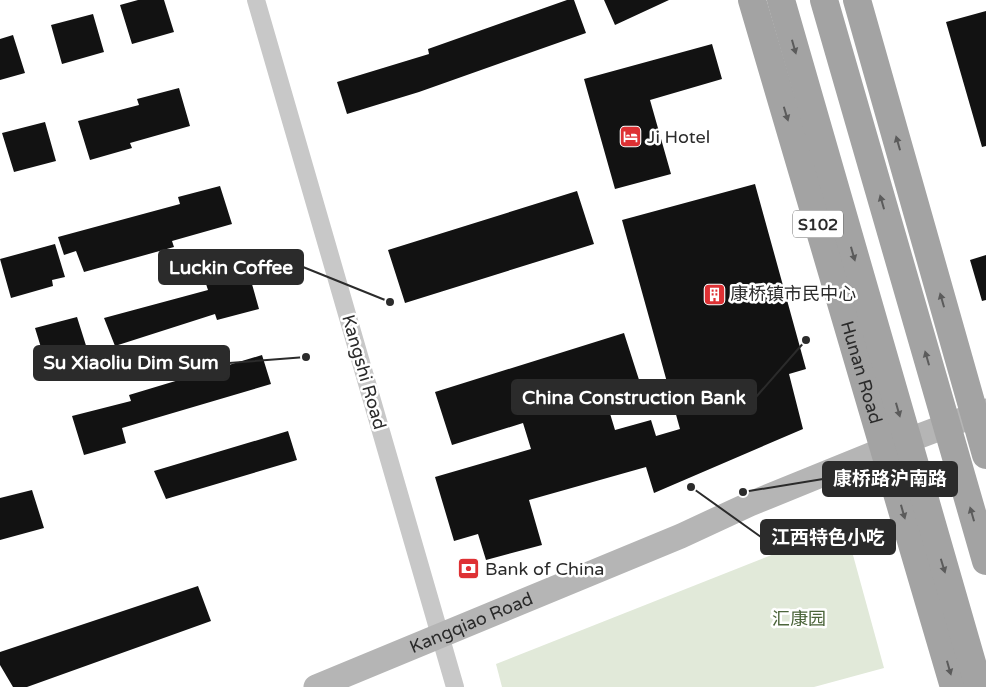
<svg xmlns="http://www.w3.org/2000/svg" width="986" height="687" viewBox="0 0 986 687" font-family="'Varela Round','Noto Sans SC',sans-serif">
  <rect width="100%" height="100%" fill="#fff"/>
  <path fill="#e1e9d9" d="M 845,526 L 884,668 L 814,687 L 502,687 L 496,664 Z"/>
  <path fill="#121212" d="M 138,0 L 164,0 L 174,32 L 132,44 L 120,5 Z
    M 567,0 L 574,0 L 586,33 L 419,92 L 347,114 L 337,82 L 429,54 L 428,49 Z
    M 604,0 L 669,0 L 615,25 Z
    M 986,11 L 986,146 L 982,147 L 946,22 Z
    M 93,14 L 104,52 L 62,64 L 51,25 Z
    M 13,35 L 25,73 L 0,80 L 0,39 Z
    M 712,44 L 722,79 L 650,100 L 671,174 L 615,189 L 584,79 Z
    M 179,88 L 190,126 L 130,143 L 132,148 L 90,160 L 78,121 L 139,105 L 137,99 Z
    M 45,122 L 56,161 L 14,172 L 2,133 Z
    M 755,184 L 806,369 L 789,374 L 803,429 L 654,493 L 646,467 L 529,500 L 542,545 L 486,560 L 478,534 L 454,541 L 435,477 L 531,449 L 523,423 L 452,445 L 435,392 L 624,333 L 641,386 L 605,397 L 615,430 L 651,420 L 656,436 L 680,429 L 622,220 Z
    M 220,186 L 232,224 L 172,241 L 174,247 L 84,272 L 76,251 L 64,255 L 58,237 L 180,204 L 178,197 Z
    M 577,191 L 594,244 L 405,303 L 388,250 Z
    M 55,244 L 65,277 L 52,280 L 53,286 L 11,298 L 0,259 Z
    M 986,255 L 986,300 L 982,301 L 970,260 Z
    M 248,270 L 259,309 L 217,320 L 215,314 L 115,346 L 104,318 L 208,290 L 205,281 Z
    M 77,317 L 89,355 L 47,367 L 35,328 Z
    M 262,355 L 271,384 L 122,428 L 126,443 L 84,455 L 72,416 L 131,401 L 129,395 Z
    M 288,431 L 297,460 L 166,499 L 154,471 Z
    M 32,490 L 44,528 L 0,540 L 0,498 Z
    M 198,586 L 211,621 L 27,687 L 13,687 L 0,665 L 0,652 Z"/>
  <g fill="none" stroke-linecap="round" stroke-linejoin="round">
    <path stroke="#c8c8c8" stroke-width="18" d="M 256,0 L 455,687"/>
    <path stroke="#b5b5b5" stroke-width="25" id="s1" d="M 316,687 L 681,536 L 750,504 L 885,449 L 986,411"/>
    <g stroke="#a3a3a3" stroke-width="28">
      <path id="s2" d="M 752,0 L 954,687"/>
      <path d="M 857,0 L 986,455"/>
    </g>
    <path stroke="#a3a3a3" stroke-width="28" d="M 781,0 L 979,687
      M 824,0 L 986,561"/>
  </g>
  <defs><path id="oneway-solid" d="M-6-.8H1V-3.2L6.5 0L1 3.2V.8H-6Z" transform="scale(1.25)"/></defs>
  <g fill="#5b5b5b">
    <use href="#oneway-solid" transform="translate(794 47) rotate(74)"/>
    <use href="#oneway-solid" transform="translate(786 114) rotate(73)"/>
    <use href="#oneway-solid" transform="translate(898 143) rotate(-106)"/>
    <use href="#oneway-solid" transform="translate(882 202) rotate(-106)"/>
    <use href="#oneway-solid" transform="translate(853 254) rotate(74)"/>
    <use href="#oneway-solid" transform="translate(942 300) rotate(-106)"/>
    <use href="#oneway-solid" transform="translate(927 358) rotate(-106)"/>
    <use href="#oneway-solid" transform="translate(898 410) rotate(74)"/>
    <use href="#oneway-solid" transform="translate(903 512) rotate(74)"/>
    <use href="#oneway-solid" transform="translate(972 514) rotate(-106)"/>
    <use href="#oneway-solid" transform="translate(943 566) rotate(73)"/>
    <use href="#oneway-solid" transform="translate(949 668) rotate(74)"/>
  </g>
  <defs>
    <symbol id="hotel-square" viewBox="-11 -11 22 22"><rect x="-9" y="-9" width="18" height="18" rx="4" fill="#de3134" stroke="#fff"/><path d="M-6-4.5h1.5V1H6V5H4.5V3h-9V5H-6ZM-4 0a1.8 1.8 0 1 1 3.6 0ZM.5 0V-2.5h3Q6-2.5 6 0Z" fill="#fff"/></symbol>
    <symbol id="building-square" viewBox="-11 -11 22 22"><rect x="-9" y="-9" width="18" height="18" rx="4" fill="#de3134" stroke="#fff"/><path d="M-4-6H4V6H1V3H-1V6H-4ZM-2.5-4.3h1.7v1.8h-1.7ZM.8-4.3h1.7v1.8H.8ZM-2.5-1h1.7V.8h-1.7ZM.8-1h1.7V.8H.8Z" fill="#fff"/></symbol>
    <symbol id="bank-square" viewBox="-11 -11 22 22"><rect x="-9" y="-9" width="18" height="18" rx="4" fill="#de3134" stroke="#fff"/><path d="M-6-4H6V4H-6ZM0-2.3a2.3 2.3 0 1 0 0 4.6a2.3 2.3 0 1 0 0-4.6Z" fill="#fff"/></symbol>
  </defs>
  <g fill-rule="evenodd">
    <use href="#hotel-square" x="618" y="124" width="25" height="25"/>
    <use href="#building-square" x="702" y="282" width="25" height="25"/>
    <use href="#bank-square" x="456" y="556" width="25" height="25"/>
  </g>
  <g text-anchor="middle" stroke-width="5" stroke-linejoin="round" paint-order="stroke">
    <rect fill="#fff" stroke="#6b6b6b" stroke-width="1" x="793" y="210.5" width="50" height="27" rx="4"/>
    <g font-size="16" font-weight="bold" fill="#2b2b2b">
      <text x="818" y="230">S102</text>
    </g>
    <g font-size="18" fill="#2b2b2b" stroke="#fff" text-anchor="start">
      <text x="647" y="143">Ji Hotel</text>
      <text x="730" y="300">康桥镇市民中心</text>
      <text x="485" y="575">Bank of China</text>
    </g>
    <g font-size="18" fill="#2b2b2b" stroke="#fff">
      <text transform="translate(364 372) rotate(74)" y="6">Kangshi Road</text>
      <text dy="6" stroke="none"><textPath href="#s2" startOffset="388">Hunan Road</textPath></text>
      <text dy="6" stroke="none"><textPath href="#s1" startOffset="168">Kangqiao Road</textPath></text>
    </g>
    <g font-size="18" fill="#4c653b" stroke="#fff">
      <text x="799" y="625">汇康园</text>
    </g>
  </g>
  <path fill="none" stroke="#2b2b2b" stroke-width="2" d="M390 302L303 267M306 357L229 363M806 340L756 397M743 492L823 479M691 487L761 537"/>
  <g fill="#2b2b2b" stroke="#fff" stroke-width="2">
    <circle cx="390" cy="302" r="5"/>
    <circle cx="306" cy="357" r="5"/>
    <circle cx="806" cy="340" r="5"/>
    <circle cx="743" cy="492" r="5"/>
    <circle cx="691" cy="487" r="5"/>
  </g>
  <g fill="#2b2b2b" stroke="#2b2b2b" stroke-width="2">
    <rect x="159" y="250" width="144" height="34" rx="5"/>
    <rect x="34" y="346" width="195" height="34" rx="5"/>
    <rect x="512" y="380" width="244" height="34" rx="5"/>
    <rect x="823" y="462" width="134" height="34" rx="5"/>
    <rect x="761" y="520" width="134" height="34" rx="5"/>
  </g>
  <g font-size="19" text-anchor="middle" font-weight="bold" fill="#fff">
    <text x="231" y="274">Luckin Coffee</text>
    <text x="131" y="369">Su Xiaoliu Dim Sum</text>
    <text x="634" y="404">China Construction Bank</text>
    <text x="890" y="485">康桥路沪南路</text>
    <text x="828" y="544">江西特色小吃</text>
  </g>
</svg>
